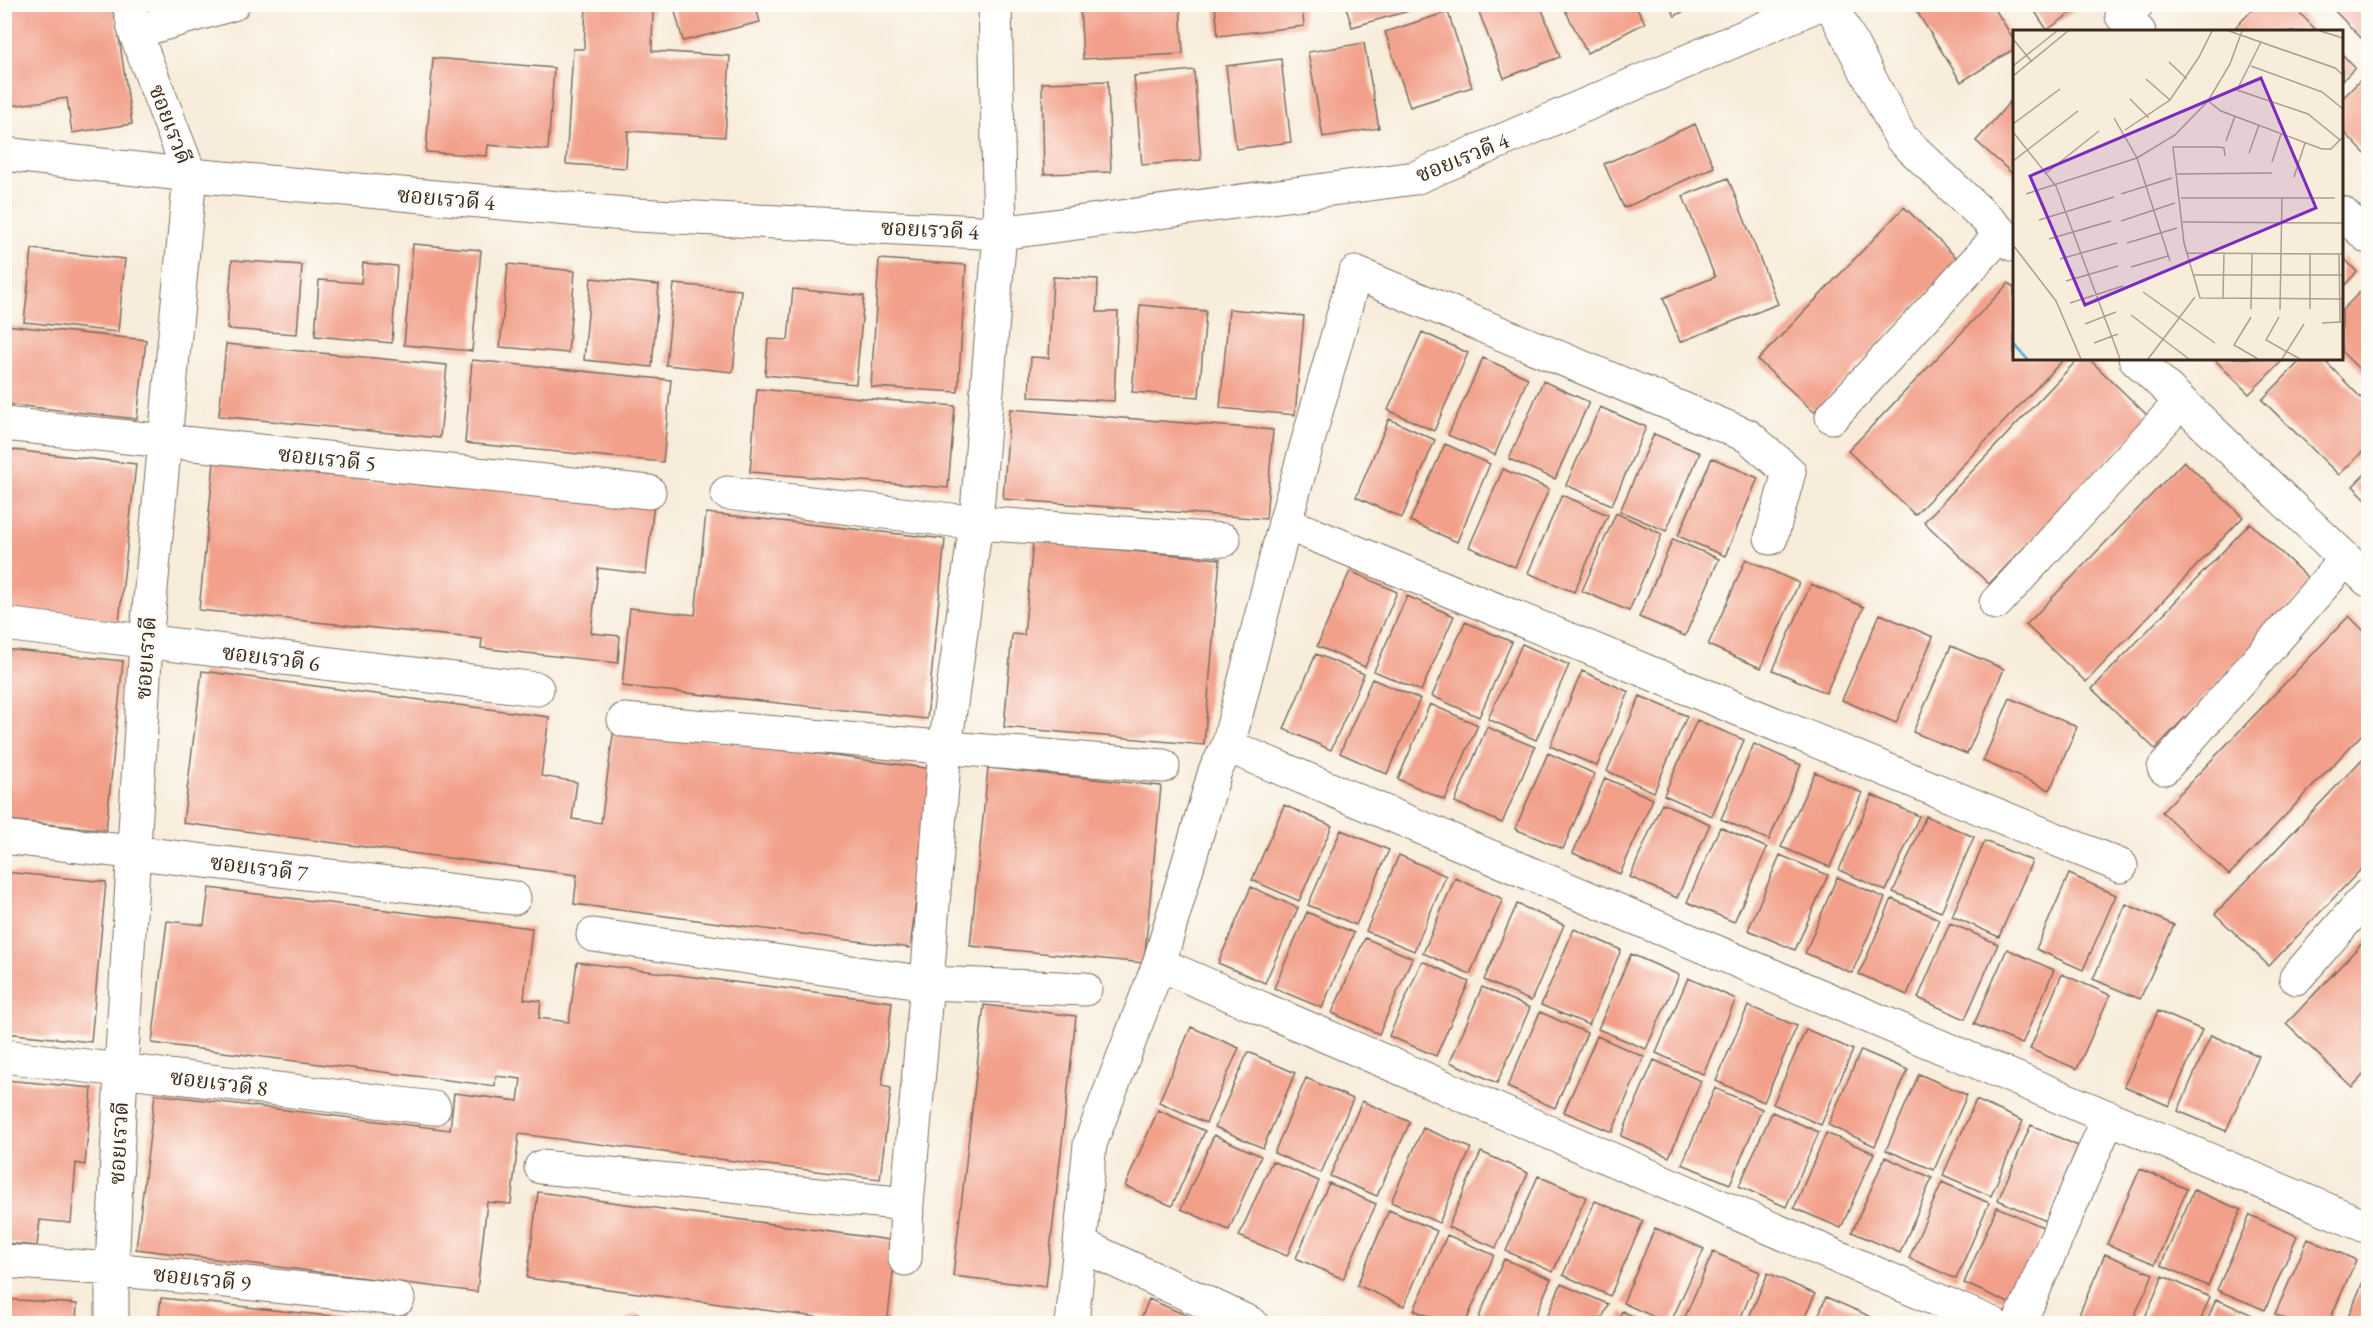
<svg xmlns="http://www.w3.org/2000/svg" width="2373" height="1328" viewBox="0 0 2373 1328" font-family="'EB Garamond','Noto Serif Thai',serif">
  <rect width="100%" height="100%" fill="#fdfcf7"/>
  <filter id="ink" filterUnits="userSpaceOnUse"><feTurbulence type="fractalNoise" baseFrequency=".0167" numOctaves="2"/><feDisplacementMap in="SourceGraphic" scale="12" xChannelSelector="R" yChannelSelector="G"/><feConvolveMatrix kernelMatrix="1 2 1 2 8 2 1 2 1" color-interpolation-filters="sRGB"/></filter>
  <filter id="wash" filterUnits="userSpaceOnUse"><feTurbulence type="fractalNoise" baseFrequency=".008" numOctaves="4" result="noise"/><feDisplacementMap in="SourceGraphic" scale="24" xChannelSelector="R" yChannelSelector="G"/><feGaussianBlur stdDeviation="1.35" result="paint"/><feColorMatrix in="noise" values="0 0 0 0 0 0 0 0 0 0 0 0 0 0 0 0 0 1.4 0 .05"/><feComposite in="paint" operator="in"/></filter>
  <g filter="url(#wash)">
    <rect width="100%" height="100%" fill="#f8ecda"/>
    <g id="blocks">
      <path fill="#f2a08a" d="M 15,4 L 114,4 L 132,124 L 72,133 L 67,98 L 4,107 L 4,6 Z
        M 586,4 L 653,4 L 652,51 L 730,56 L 725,137 L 628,131 L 626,168 L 566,164 L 573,49 L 584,49 Z
        M 673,4 L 755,4 L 760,22 L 683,41 Z
        M 1080,4 L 1180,4 L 1183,54 L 1083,59 Z
        M 1215,4 L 1302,4 L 1304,26 L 1218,36 Z
        M 1345,4 L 1430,4 L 1430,5 L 1352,27 Z
        M 1476,4 L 1540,4 L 1560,57 L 1504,78 Z
        M 1562,4 L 1635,4 L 1645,23 L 1587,53 Z
        M 1912,4 L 1992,4 L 2014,40 L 2014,49 L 1961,82 Z
        M 2030,4 L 2084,4 L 2047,30 Z
        M 2258,4 L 2291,4 L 2318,32 L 2234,32 L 2233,30 Z
        M 2328,4 L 2368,4 L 2368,45 Z
        M 1669,5 L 1695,5 L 1675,16 Z
        M 1448,12 L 1472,87 L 1410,107 L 1385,32 Z
        M 1364,43 L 1379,128 L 1323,137 L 1308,52 Z
        M 2342,54 L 2355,68 L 2342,81 Z
        M 433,58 L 554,68 L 548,150 L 488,145 L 487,156 L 426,152 Z
        M 1281,59 L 1291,142 L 1236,149 L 1226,66 Z
        M 1194,70 L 1201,160 L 1142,165 L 1134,76 Z
        M 2368,72 L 2368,157 L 2342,130 L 2342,99 Z
        M 1108,81 L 1111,172 L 1044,174 L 1042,83 Z
        M 2014,97 L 2014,175 L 1976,141 Z
        M 1695,124 L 1714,167 L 1624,208 L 1604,164 Z
        M 1728,178 L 1778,304 L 1680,342 L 1663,298 L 1715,277 L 1683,196 Z
        M 1904,207 L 1959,260 L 1814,412 L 1758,360 Z
        M 413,244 L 481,250 L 472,351 L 404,345 Z
        M 32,249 L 125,259 L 118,332 L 24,322 Z
        M 2342,256 L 2357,272 L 2342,288 Z
        M 879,259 L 966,265 L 958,392 L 871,387 Z
        M 232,260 L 302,265 L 297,334 L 227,329 Z
        M 363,263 L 397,266 L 392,343 L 315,336 L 319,280 L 361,283 Z
        M 508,264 L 575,271 L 568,353 L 500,347 Z
        M 1053,277 L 1098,279 L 1097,312 L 1118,312 L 1114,401 L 1029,397 L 1031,357 L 1049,358 Z
        M 591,278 L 659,285 L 652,367 L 584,360 Z
        M 2009,283 L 2014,288 L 2014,358 L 2065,358 L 1915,515 L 1848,451 Z
        M 674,284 L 741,290 L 733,372 L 666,365 Z
        M 2368,284 L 2368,378 L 2342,352 L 2342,310 Z
        M 793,289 L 864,296 L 856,384 L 765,375 L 768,339 L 788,340 Z
        M 1140,305 L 1206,311 L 1199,397 L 1132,392 Z
        M 1229,309 L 1304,316 L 1295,415 L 1220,408 Z
        M 5,325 L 146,340 L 137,419 L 5,404 Z
        M 1422,332 L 1468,353 L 1434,431 L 1388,410 Z
        M 226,344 L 447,365 L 440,438 L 219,416 Z
        M 1483,358 L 1528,378 L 1495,455 L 1448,435 Z
        M 2079,358 L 2088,358 L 2149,417 L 1989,584 L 1924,522 Z
        M 2213,358 L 2285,358 L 2249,394 Z
        M 2303,358 L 2322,358 L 2368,405 L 2368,446 L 2339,475 L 2262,400 Z
        M 472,360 L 671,380 L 663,462 L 465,443 Z
        M 1543,381 L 1589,402 L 1555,479 L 1509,459 Z
        M 757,389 L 955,406 L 948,488 L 750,472 Z
        M 1600,407 L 1646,427 L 1612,505 L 1566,485 Z
        M 1010,409 L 1273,430 L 1266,519 L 1003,499 Z
        M 1389,419 L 1435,440 L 1402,518 L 1356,497 Z
        M 1654,434 L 1700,453 L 1666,531 L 1620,511 Z
        M 1445,444 L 1490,464 L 1457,542 L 1410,521 Z
        M 4,449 L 136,464 L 119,622 L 4,609 Z
        M 1712,458 L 1758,478 L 1725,556 L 1678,536 Z
        M 2184,461 L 2243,517 L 2086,682 L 2026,625 Z
        M 214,463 L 460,489 L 461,484 L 654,503 L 646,574 L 598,568 L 591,633 L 620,636 L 618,663 L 481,648 L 482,639 L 199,610 Z
        M 1503,469 L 1549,489 L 1515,567 L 1469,547 Z
        M 2368,471 L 2368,501 L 2353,486 Z
        M 1562,495 L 1608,515 L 1574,592 L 1528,573 Z
        M 706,513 L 945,539 L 927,719 L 622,686 L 630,608 L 695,615 Z
        M 1616,513 L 1662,534 L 1629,611 L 1582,591 Z
        M 2250,523 L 2313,583 L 2155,749 L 2092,689 Z
        M 1673,539 L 1719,559 L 1685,636 L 1639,617 Z
        M 1033,542 L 1220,559 L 1204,745 L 1004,727 L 1012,634 L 1024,635 Z
        M 1746,559 L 1799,583 L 1761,668 L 1708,645 Z
        M 1350,571 L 1397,592 L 1365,667 L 1317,646 Z
        M 1811,584 L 1864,607 L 1826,693 L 1773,670 Z
        M 1407,596 L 1454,616 L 1421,691 L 1374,671 Z
        M 1880,614 L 1933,637 L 1896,723 L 1842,700 Z
        M 2349,616 L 2368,635 L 2368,728 L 2229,875 L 2162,812 Z
        M 1465,622 L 1512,642 L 1479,717 L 1432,696 Z
        M 1522,644 L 1569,665 L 1536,740 L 1488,719 Z
        M 1951,646 L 2004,669 L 1967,754 L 1913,732 Z
        M 4,649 L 123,661 L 106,830 L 4,820 Z
        M 1316,654 L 1364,674 L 1331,750 L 1284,729 Z
        M 202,671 L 549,717 L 541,776 L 577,782 L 572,819 L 601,823 L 614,727 L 933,769 L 910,948 L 574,904 L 577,875 L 183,823 Z
        M 1582,671 L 1629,692 L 1597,766 L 1550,746 Z
        M 1372,679 L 1420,699 L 1387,774 L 1340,753 Z
        M 1640,696 L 1687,716 L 1654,792 L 1607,771 Z
        M 2010,698 L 2077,727 L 2050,790 L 1983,761 Z
        M 1430,704 L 1478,725 L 1445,800 L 1398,779 Z
        M 1697,720 L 1744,740 L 1712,816 L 1664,795 Z
        M 1487,727 L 1535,747 L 1502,823 L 1455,802 Z
        M 1754,744 L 1801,765 L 1769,840 L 1721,819 Z
        M 1548,753 L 1595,774 L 1563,849 L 1515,829 Z
        M 2368,753 L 2368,862 L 2269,966 L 2215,914 Z
        M 988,768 L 1161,786 L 1144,963 L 970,946 Z
        M 1815,772 L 1862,793 L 1830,867 L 1781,847 Z
        M 1605,778 L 1653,799 L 1620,874 L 1573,853 Z
        M 1872,795 L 1919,816 L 1886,891 L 1839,870 Z
        M 1662,803 L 1710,824 L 1677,898 L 1630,877 Z
        M 1284,805 L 1332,826 L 1299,901 L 1252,880 Z
        M 1926,816 L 1974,837 L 1941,912 L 1893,892 Z
        M 1720,827 L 1767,848 L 1734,922 L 1687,902 Z
        M 1341,830 L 1389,850 L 1356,925 L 1308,905 Z
        M 1985,841 L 2032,861 L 1999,937 L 1952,916 Z
        M 1399,855 L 1446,876 L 1414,951 L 1366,931 Z
        M 1780,855 L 1828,875 L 1795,950 L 1748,930 Z
        M 5,872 L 106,882 L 91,1042 L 5,1033 Z
        M 2069,874 L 2116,895 L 2083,970 L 2036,949 Z
        M 1837,877 L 1885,898 L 1852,973 L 1805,953 Z
        M 1455,878 L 1503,899 L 1470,974 L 1423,953 Z
        M 1251,887 L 1298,908 L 1265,983 L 1218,963 Z
        M 209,888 L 532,928 L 524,999 L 541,1001 L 539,1018 L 569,1022 L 577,962 L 892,1002 L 882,1086 L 891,1088 L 880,1179 L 519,1134 L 511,1204 L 487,1202 L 477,1292 L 136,1249 L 155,1094 L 450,1130 L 454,1093 L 518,1101 L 521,1079 L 496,1076 L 495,1086 L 152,1043 L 167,921 L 204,925 Z
        M 1892,899 L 1939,919 L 1907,995 L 1859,974 Z
        M 1517,904 L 1564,925 L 1531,1001 L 1484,980 Z
        M 2126,904 L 2174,925 L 2140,999 L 2093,979 Z
        M 1307,912 L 1354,933 L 1322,1008 L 1274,988 Z
        M 1950,923 L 1998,944 L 1965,1019 L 1918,998 Z
        M 1574,929 L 1621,950 L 1589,1025 L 1541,1005 Z
        M 2368,937 L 2368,1070 L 2352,1087 L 2286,1024 Z
        M 1365,938 L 1412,958 L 1379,1034 L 1332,1013 Z
        M 2007,949 L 2054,970 L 2022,1044 L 1974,1024 Z
        M 1631,954 L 1679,975 L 1646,1049 L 1598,1029 Z
        M 1422,961 L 1469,982 L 1436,1056 L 1389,1036 Z
        M 2062,974 L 2110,995 L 2077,1069 L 2030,1049 Z
        M 1688,978 L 1736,999 L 1703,1074 L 1656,1053 Z
        M 1482,987 L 1530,1008 L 1497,1083 L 1450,1062 Z
        M 984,1005 L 1076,1016 L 1046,1287 L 953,1276 Z
        M 1748,1006 L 1797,1026 L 1764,1102 L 1716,1081 Z
        M 2158,1011 L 2202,1030 L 2169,1106 L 2124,1086 Z
        M 1540,1012 L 1587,1033 L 1555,1108 L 1507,1087 Z
        M 1191,1027 L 1239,1048 L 1206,1123 L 1159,1102 Z
        M 1806,1029 L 1853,1050 L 1821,1125 L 1773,1104 Z
        M 2211,1035 L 2259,1056 L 2226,1131 L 2178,1111 Z
        M 1597,1036 L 1644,1057 L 1612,1132 L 1564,1112 Z
        M 1861,1050 L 1908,1070 L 1875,1146 L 1828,1125 Z
        M 1248,1052 L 1295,1073 L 1263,1148 L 1215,1127 Z
        M 1654,1060 L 1701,1081 L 1669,1157 L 1621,1136 Z
        M 1919,1074 L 1967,1095 L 1934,1170 L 1886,1150 Z
        M 1306,1078 L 1353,1099 L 1321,1173 L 1274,1153 Z
        M 5,1080 L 92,1088 L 85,1165 L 76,1163 L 71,1223 L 40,1220 L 37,1246 L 5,1243 Z
        M 1715,1088 L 1762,1109 L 1730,1184 L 1682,1164 Z
        M 1976,1100 L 2023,1121 L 1991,1196 L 1943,1175 Z
        M 1362,1101 L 1410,1122 L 1377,1196 L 1330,1176 Z
        M 1158,1110 L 1205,1131 L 1172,1206 L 1125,1186 Z
        M 1772,1112 L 1819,1132 L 1786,1207 L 1739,1186 Z
        M 2031,1125 L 2078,1146 L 2046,1221 L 1998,1200 Z
        M 1423,1128 L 1471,1148 L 1439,1223 L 1391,1202 Z
        M 1826,1133 L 1874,1153 L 1841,1228 L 1794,1208 Z
        M 1214,1135 L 1261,1156 L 1229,1230 L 1181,1209 Z
        M 1481,1152 L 1528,1173 L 1496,1248 L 1448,1227 Z
        M 1885,1157 L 1932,1178 L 1900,1253 L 1852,1232 Z
        M 1272,1161 L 1319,1181 L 1287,1256 L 1239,1236 Z
        M 2140,1169 L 2187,1189 L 2155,1264 L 2107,1244 Z
        M 1538,1176 L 1586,1197 L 1553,1272 L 1506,1251 Z
        M 1942,1182 L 1989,1203 L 1956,1279 L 1909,1258 Z
        M 1329,1183 L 1376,1204 L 1343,1279 L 1296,1258 Z
        M 2194,1190 L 2241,1210 L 2208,1286 L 2161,1265 Z
        M 538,1192 L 897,1241 L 887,1324 L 867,1324 L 527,1278 Z
        M 1595,1201 L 1643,1221 L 1610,1296 L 1563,1275 Z
        M 1997,1207 L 2045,1228 L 2011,1304 L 1964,1283 Z
        M 1389,1210 L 1437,1231 L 1404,1306 L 1357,1285 Z
        M 2250,1215 L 2297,1236 L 2265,1310 L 2217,1290 Z
        M 1655,1228 L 1704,1249 L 1670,1324 L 1623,1303 Z
        M 1447,1235 L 1494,1255 L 1465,1324 L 1446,1324 L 1414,1310 Z
        M 2308,1239 L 2356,1260 L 2328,1324 L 2296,1324 L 2275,1314 Z
        M 1713,1252 L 1760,1272 L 1738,1324 L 1682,1324 Z
        M 2105,1254 L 2153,1274 L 2131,1324 L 2075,1324 Z
        M 1504,1259 L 1551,1279 L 1532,1324 L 1476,1324 Z
        M 2368,1270 L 2368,1324 L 2345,1324 Z
        M 1768,1273 L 1815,1294 L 1802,1324 L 1746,1324 Z
        M 2163,1276 L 2210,1297 L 2199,1324 L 2142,1324 Z
        M 1561,1284 L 1608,1304 L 1600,1324 L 1544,1324 Z
        M 1826,1297 L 1874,1318 L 1871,1324 L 1815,1324 Z
        M 161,1298 L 387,1322 L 387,1324 L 158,1324 Z
        M 4,1299 L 77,1304 L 76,1324 L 4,1324 Z
        M 1149,1299 L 1206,1324 L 1139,1324 Z
        M 2216,1299 L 2264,1320 L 2262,1324 L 2206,1324 Z
        M 1622,1311 L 1650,1324 L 1616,1324 Z
        M 638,1313 L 644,1324 L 618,1324 Z"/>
    </g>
  </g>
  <g filter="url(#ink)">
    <use href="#blocks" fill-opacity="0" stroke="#7d6e60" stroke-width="1.5"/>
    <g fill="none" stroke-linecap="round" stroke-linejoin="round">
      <defs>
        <path id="minor" d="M 1831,4 L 1901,138 L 2014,245
          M 2137,4 L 2122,16 L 2139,32
          M 135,32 L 233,4
          M 4,154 L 190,175 L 636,215 L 1000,233 L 1415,178 L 1820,4
          M 2342,213 L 2368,237
          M 2135,358 L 2368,580
          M 1832,417 L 2002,233
          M 4,424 L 649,492
          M 727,493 L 976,523 L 1224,540
          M 1285,523 L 2121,866
          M 1996,603 L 2181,402
          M 4,624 L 537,689
          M 624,720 L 1163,766
          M 1228,746 L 2368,1227
          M 2164,768 L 2346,559
          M 4,837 L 514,898
          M 593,935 L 927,983 L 1085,989
          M 1159,964 L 1993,1324
          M 2296,978 L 2368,895
          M 4,1056 L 434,1108
          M 541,1167 L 907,1204
          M 1081,1245 L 1252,1324
          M 905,1259 L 907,1204 L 927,983 L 945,747 L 976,523 L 1000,233 L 995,4
          M 4,1261 L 112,1269 L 398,1299
          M 112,1324 L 112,1269 L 121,1070 L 146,642 L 190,175 L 135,32 L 129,4
          M 1072,1324 L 1090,1144 L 1159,964 L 1215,771 L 1228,746 L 1285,523 L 1355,273 L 1748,436 L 1789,472 L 1771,538
          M 2019,1324 L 2109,1117"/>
      </defs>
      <use href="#minor" stroke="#7d6e60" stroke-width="35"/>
      <use href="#minor" stroke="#fff" stroke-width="33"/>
    </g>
  </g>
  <g text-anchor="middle" stroke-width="5" stroke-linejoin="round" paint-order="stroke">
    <g font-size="22" fill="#3b2a1e" stroke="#fdfcf7">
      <text transform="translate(171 124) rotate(69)" y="8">ซอยเรวดี</text>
      <text transform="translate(1462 157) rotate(-22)" y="8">ซอยเรวดี 4</text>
      <text transform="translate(446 198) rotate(5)" y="8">ซอยเรวดี 4</text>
      <text transform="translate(930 229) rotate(3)" y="8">ซอยเรวดี 4</text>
      <text transform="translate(327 458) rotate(6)" y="8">ซอยเรวดี 5</text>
      <text transform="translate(271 657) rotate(7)" y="8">ซอยเรวดี 6</text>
      <text transform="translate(145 658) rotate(-86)" y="8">ซอยเรวดี</text>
      <text transform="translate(259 867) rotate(7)" y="8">ซอยเรวดี 7</text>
      <text transform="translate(219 1082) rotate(7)" y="8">ซอยเรวดี 8</text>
      <text transform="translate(118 1143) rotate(-87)" y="8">ซอยเรวดี</text>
      <text transform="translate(202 1278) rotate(6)" y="8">ซอยเรวดี 9</text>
    </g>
  </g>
  <g transform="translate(2013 30)">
    <rect width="330" height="330" fill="#f8ecda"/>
    <path fill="none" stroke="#6eb4e5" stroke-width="3" d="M 0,313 L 14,329"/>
    <path fill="none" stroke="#ac9e8f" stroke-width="1.5" d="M 216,1 L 322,38 L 330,45M 307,1 L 330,8M 0,9 L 19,32M 248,12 L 224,60 L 295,84 L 327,110M 156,32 L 174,49M 0,36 L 44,1M 238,36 L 309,62 L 330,79M 0,46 L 55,1M 133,49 L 157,70M 117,69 L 136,88M 195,71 L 208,81 L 309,119 L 318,119 L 330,107M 101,88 L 124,128 L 157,231M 0,94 L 47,59M 112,100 L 157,70 L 186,27 L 199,1M 0,102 L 43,156 L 107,329M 213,111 L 222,86M 236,123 L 246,95M 212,126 L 211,118 L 205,117 L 160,117 L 171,213 L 187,268 L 330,269M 0,131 L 65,81M 259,132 L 268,104M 32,144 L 86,101M 164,144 L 259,143M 281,147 L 292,113M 13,164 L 124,128 L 162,105 L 195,71 L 217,34 L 229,1M 108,164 L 159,148M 168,168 L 322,168M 26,190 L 101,167M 108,191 L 162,173M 170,192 L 330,193M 36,209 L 98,191M 114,213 L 164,198M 0,215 L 43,271 L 68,329M 174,223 L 330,224M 297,223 L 297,279M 326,224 L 327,292M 47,229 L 104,213M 118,237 L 155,226M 180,245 L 330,245M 53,251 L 105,236M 130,262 L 202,313M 210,268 L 211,224M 57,273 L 110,256M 238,279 L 239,224M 267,280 L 269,168M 118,285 L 176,329M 238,287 L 221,315 L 245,329M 266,287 L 253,310 L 287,329M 309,293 L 328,292M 72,294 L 103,282M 81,313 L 105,304M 135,329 L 182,267M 269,329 L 291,294"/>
    <path fill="#7b2cbf" fill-opacity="0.15" stroke="#7b2cbf" stroke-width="3" d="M 248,48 L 303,178 L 72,275 L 17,146 Z"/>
    <rect width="330" height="330" fill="none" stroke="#3b2a1e" stroke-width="3"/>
  </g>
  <rect width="2373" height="1328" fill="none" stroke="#fdfcf7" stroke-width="24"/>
</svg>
